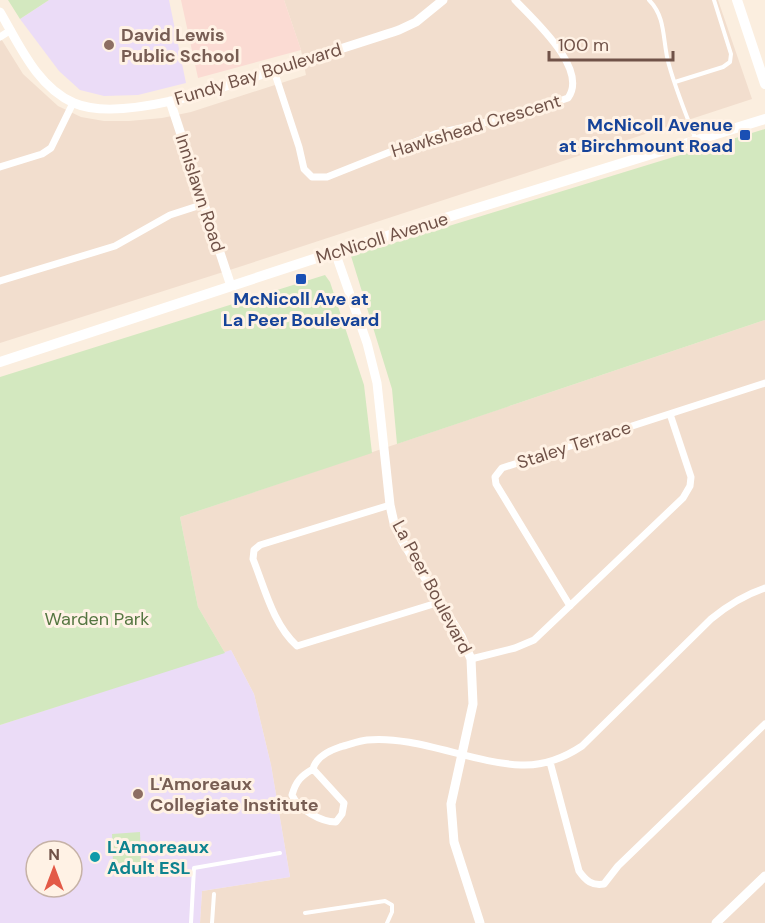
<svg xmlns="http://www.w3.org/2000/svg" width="765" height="923" viewBox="0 0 765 923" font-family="'DM Sans',sans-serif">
  <rect width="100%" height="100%" fill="#fbeedf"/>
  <path fill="#f2dece" d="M 284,0 L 718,0 L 752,99 L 239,267 L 0,343 L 0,37 L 23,74 L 58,106 L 81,117 L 104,121 L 129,121 L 162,118 L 191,112 L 306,75 L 301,50 Z
    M 765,320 L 765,923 L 200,923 L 202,891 L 290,877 L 271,765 L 254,694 L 231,650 L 225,653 L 198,607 L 180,517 Z"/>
  <path fill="#fbdbd3" d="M 181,0 L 284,0 L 301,50 L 198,78 Z"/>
  <path fill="#ebdcf7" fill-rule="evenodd" d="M 49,0 L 169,0 L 186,83 L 138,95 L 104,96 L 80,90 L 59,71 L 20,19 Z
    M 231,650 L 254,694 L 271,765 L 290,877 L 202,891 L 200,923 L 0,923 L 0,725 ZM 36,851 L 72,851 L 72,887 L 36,887 Z"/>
  <path fill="#d3e8bf" d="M 8,0 L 49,0 L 20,19 Z
    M 765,129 L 765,320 L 397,444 L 392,389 L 351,256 Z
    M 325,275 L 330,282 L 364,385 L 372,453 L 180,517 L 198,607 L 225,653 L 0,725 L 0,377 Z
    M 140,832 L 141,863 L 113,863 L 112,834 Z"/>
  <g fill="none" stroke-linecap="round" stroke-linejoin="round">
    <path stroke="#fff" stroke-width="4" d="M 649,0 C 667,18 662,42 669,65 C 676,90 686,115 696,140
      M 675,82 L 723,67 L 730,62 L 731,54 L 714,0
      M 305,913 L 385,901 L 392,905 L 392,912 L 387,923
      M 191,923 L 194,868 L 280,853
      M 212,923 L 214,894"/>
    <path stroke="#fff" stroke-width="7" d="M 0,37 L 11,30
      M 274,71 L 299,147 L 304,169 L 312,177 L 327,177 L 435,134 L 521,114 L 568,98 C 589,69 534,20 515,0
      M 0,167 L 42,154 L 51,148 L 73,103
      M 0,281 L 115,246 L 170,215 L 204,204
      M 390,505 L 260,545 L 254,550 L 253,559 C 265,589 273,624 297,646 L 440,602
      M 570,606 L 496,484 L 495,477 L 502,468 L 765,383
      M 471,659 L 515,648 L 534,640 L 683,498 L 690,486 L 691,477 L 670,414
      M 550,762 L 579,871 C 586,881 592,886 604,884 L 618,866 L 765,724
      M 313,769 L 344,803 L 342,814 L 336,822 C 321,822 298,809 292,795 C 296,781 301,776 313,769 C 316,757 328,751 340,747 C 349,745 358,741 367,740 C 415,735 472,763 521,765 C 544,766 564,758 582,746 L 711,619 C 728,605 744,595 765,588"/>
    <path stroke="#fff" stroke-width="9" d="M 0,12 C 19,44 37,87 74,103 C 124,125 239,82 290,65 C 327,53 363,42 399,30 L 416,22 L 443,0
      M 170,101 L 231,286
      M 335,252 L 367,343 L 377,383 L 390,505 L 394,523 L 403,542 L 461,636 L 471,659 L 473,704 L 451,804 L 454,842 L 480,923
      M 716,923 L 765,876"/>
    <path stroke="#fff" stroke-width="10" d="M 737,0 L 765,84
      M 0,362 L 335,252 L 765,119"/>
  </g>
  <g fill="#8d6e63" stroke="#fff2e5" stroke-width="2">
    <circle cx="109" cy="45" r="6"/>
    <circle cx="138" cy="794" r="6"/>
  </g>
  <g fill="#1a4fb4" stroke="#fff2e5" stroke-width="2">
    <rect x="739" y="129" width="12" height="12" rx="3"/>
    <rect x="295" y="273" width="12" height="12" rx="3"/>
  </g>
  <circle fill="#0f9aa8" stroke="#fff2e5" stroke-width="2" cx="95" cy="857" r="6"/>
  <g text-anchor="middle" stroke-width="6" stroke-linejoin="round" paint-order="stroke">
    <g font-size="18" font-weight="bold" fill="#785e54" stroke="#fff2e5" text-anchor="start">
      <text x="121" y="41">David Lewis<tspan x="121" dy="21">Public School</tspan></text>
      <text x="150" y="790">L'Amoreaux<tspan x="150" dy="21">Collegiate Institute</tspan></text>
    </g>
    <g font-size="18" fill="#705248" stroke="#fff2e5">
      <text transform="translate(258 74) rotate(-17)" y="6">Fundy Bay Boulevard</text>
      <text transform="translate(476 126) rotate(-17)" y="6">Hawkshead Crescent</text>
      <text transform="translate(200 193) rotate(72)" y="6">Innislawn Road</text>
      <text transform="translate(382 238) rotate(-17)" y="6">McNicoll Avenue</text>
      <text transform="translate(574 445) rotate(-18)" y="6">Staley Terrace</text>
      <text transform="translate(432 587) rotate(62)" y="6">La Peer Boulevard</text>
    </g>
    <g font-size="18" font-weight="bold" fill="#164399" stroke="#fff2e5" text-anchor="end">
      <text x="733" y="131">McNicoll Avenue<tspan x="733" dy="21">at Birchmount Road</tspan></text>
      <text x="301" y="305" text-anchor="middle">McNicoll Ave at<tspan x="301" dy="21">La Peer Boulevard</tspan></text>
    </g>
    <g font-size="18" fill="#557641" stroke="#fff2e5">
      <text x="97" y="625">Warden Park</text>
    </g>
    <g font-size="18" font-weight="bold" fill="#0d838f" stroke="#fff2e5" text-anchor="start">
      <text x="107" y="853">L'Amoreaux<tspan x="107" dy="21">Adult ESL</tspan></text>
    </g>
  </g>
  <g transform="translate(54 869)"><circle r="28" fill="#fff2e5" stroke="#c6b2a6" stroke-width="1.5"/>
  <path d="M0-4.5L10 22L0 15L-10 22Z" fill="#e35a47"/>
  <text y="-9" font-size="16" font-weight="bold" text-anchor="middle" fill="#705248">N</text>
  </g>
  <path d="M549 51v9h124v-9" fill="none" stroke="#705248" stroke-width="3"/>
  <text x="558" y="51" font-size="18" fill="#705248" stroke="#fff2e5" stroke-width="4.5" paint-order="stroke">100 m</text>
</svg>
